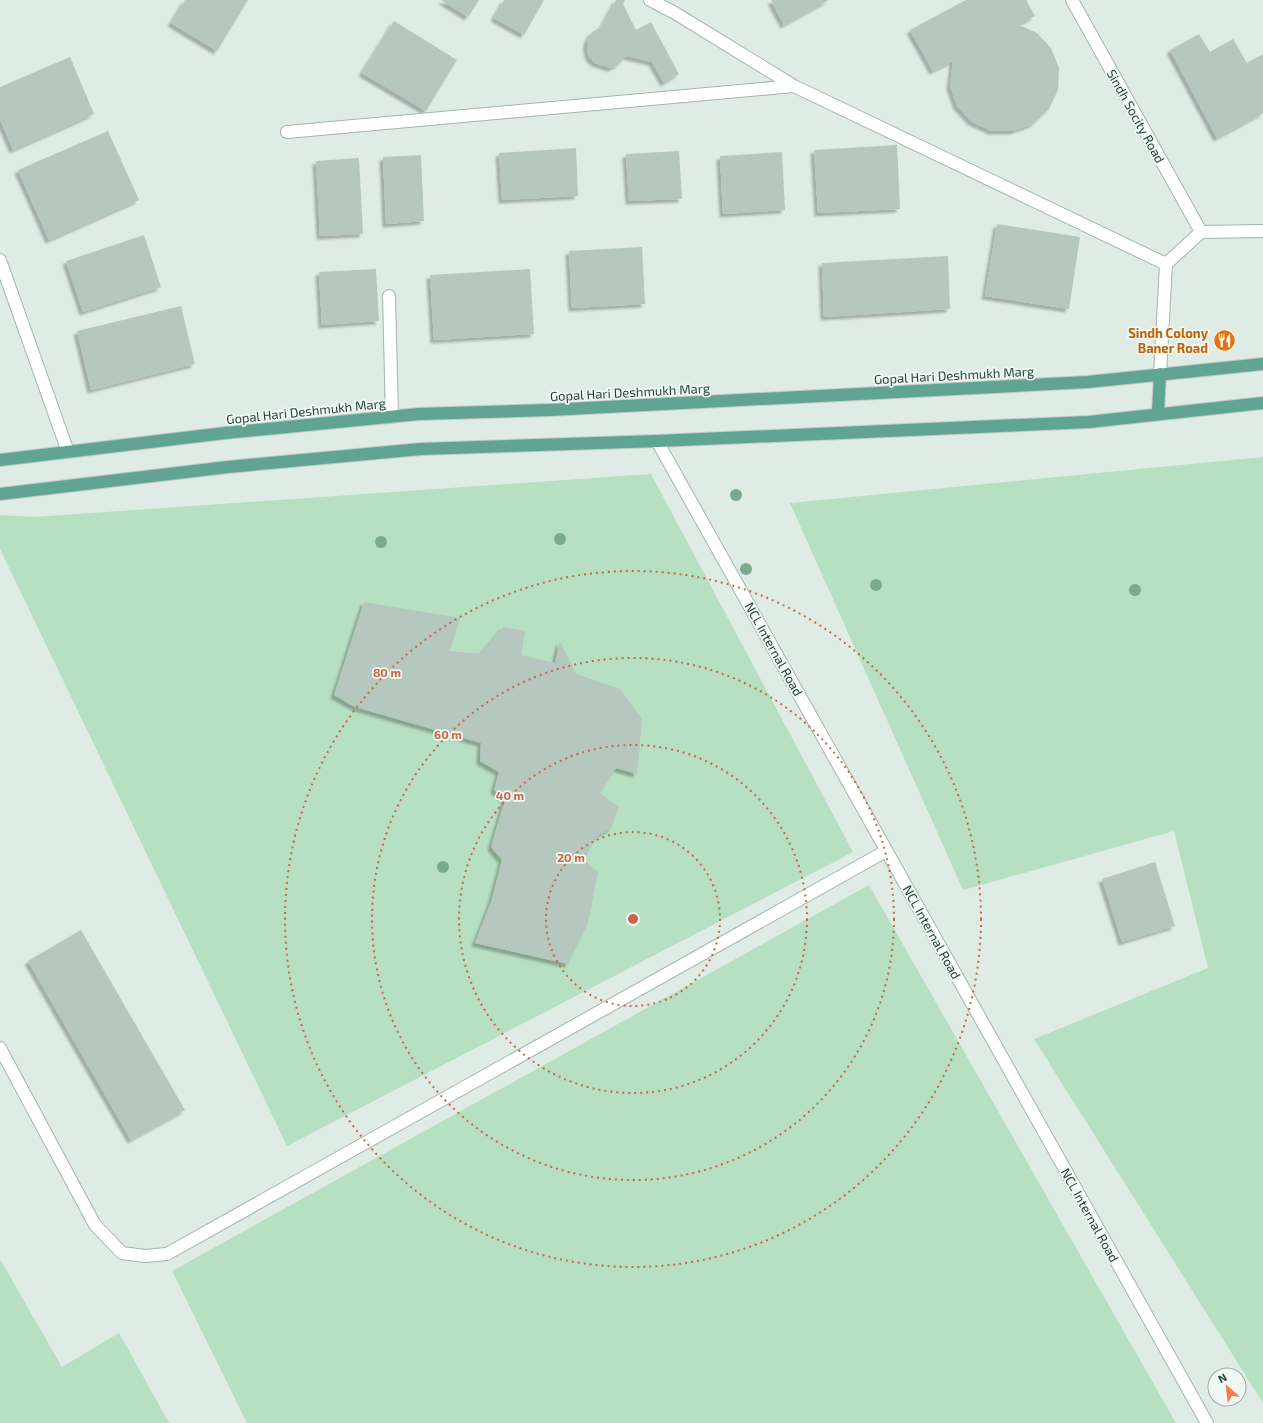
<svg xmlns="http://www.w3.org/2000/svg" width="1263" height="1423" viewBox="0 0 1263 1423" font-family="'Exo 2',sans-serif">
  <defs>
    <filter id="shadow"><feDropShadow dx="-3.5" dy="3.5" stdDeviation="1" flood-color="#0004"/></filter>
  </defs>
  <rect width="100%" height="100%" fill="#dfece6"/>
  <path fill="#b7dfc1" d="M 1263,457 L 1263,1403 L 1034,1039 L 1208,968 L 1174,831 L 963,890 L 790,503 Z
    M 651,474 L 853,852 L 287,1146 L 0,549 L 0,515 L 34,517 Z
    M 869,885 L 1176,1423 L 247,1423 L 172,1271 Z
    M 0,1259 L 62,1367 L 119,1333 L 169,1423 L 0,1423 Z"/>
  <path fill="#b5c7bf" filter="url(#shadow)" d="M 185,0 L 248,0 L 217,51 L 171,23 Z
    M 441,0 L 479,0 L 468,17 Z
    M 504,0 L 544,0 L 524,35 L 494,18 Z
    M 616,0 L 625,0 L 623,4 L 636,30 L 651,22 L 679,74 L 664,83 L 652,62 L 626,56 L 618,65 L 611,68 L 595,63 L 589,57 L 587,49 L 587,41 L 591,33 L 602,26 Z
    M 771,0 L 829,0 L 784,25 Z
    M 966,0 L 1026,0 L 1035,16 L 1019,25 L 1037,33 L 1051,48 L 1059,68 L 1058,90 L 1049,109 L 1033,124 L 1013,131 L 992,131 L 972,122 L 957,106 L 950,86 L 953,61 L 933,71 L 910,30 Z
    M 394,21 L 457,60 L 426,111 L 362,73 Z
    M 1199,34 L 1210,52 L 1233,39 L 1247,63 L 1263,54 L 1263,113 L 1217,138 L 1170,50 Z
    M 70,57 L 94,114 L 13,150 L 0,119 L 0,87 Z
    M 108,131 L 139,200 L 49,240 L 18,170 Z
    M 897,145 L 900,209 L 818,213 L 814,150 Z
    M 576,148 L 578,196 L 502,200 L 499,153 Z
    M 679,151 L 682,199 L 629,201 L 626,154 Z
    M 782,152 L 785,210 L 723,214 L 720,156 Z
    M 421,155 L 424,221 L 386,224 L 383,157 Z
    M 359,158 L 363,234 L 320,236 L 316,161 Z
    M 997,224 L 1080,237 L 1069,309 L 985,296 Z
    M 144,235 L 161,287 L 83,312 L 66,261 Z
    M 642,247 L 645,304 L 572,308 L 569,251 Z
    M 948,256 L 950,309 L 824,317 L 822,263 Z
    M 376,269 L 379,321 L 322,325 L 319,272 Z
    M 530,269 L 534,334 L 434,340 L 430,275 Z
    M 181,306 L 195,364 L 91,390 L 77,331 Z
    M 364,602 L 460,618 L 450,651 L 481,654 L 503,627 L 525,631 L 521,655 L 555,663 L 560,641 L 576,674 L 620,689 L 642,719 L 637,774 L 616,768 L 600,793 L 619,807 L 611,828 L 596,837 L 584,860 L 598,872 L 588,923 L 568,964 L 475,943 L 491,902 L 502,860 L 491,847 L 505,799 L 494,790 L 499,772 L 480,761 L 481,743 L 355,707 L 334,695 Z
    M 1155,862 L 1175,926 L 1122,942 L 1102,879 Z
    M 81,930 L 185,1110 L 131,1140 L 28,961 Z"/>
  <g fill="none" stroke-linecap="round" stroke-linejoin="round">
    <defs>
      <path id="lane" d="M 650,0 L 675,13 L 794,86
        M 1072,0 L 1201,232
        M 287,132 L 794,86 L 1166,264
        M 0,260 L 68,452
        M 1160,374 L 1166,264 L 1201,232 L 1263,231
        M 657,441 L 1207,1423
        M 0,1048 L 95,1225 L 122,1253 L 145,1256 L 167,1254 L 886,851"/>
      <path id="street" d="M 389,296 L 392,417"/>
      <path id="primary" d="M 1158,413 L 1160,374
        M 0,460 L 225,433 L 419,414 L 549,410 L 1088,382 L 1263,364
        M 0,494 L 228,467 L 421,449 L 657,441 L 1089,422 L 1263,403"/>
    </defs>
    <use href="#lane" stroke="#a2b4ad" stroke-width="14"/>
    <use href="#street" stroke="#a2b4ad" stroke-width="14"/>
    <use href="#primary" stroke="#c0c9c6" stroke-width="14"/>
    <use href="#lane" stroke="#fff" stroke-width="12"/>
    <use href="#street" stroke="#fff" stroke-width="12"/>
    <use href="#primary" stroke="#61a492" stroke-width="12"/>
  </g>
  <g fill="#7aab8d">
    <circle cx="736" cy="495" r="6"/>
    <circle cx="560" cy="539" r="6"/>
    <circle cx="381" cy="542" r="6"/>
    <circle cx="746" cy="569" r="6"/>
    <circle cx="876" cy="585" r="6"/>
    <circle cx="1135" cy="590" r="6"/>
    <circle cx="443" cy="867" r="6"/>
  </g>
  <g fill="none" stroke="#c46848" stroke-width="2" stroke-dasharray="2 4">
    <circle cx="633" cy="919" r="87"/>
    <circle cx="633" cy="919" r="174"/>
    <circle cx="633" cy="919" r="261"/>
    <circle cx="633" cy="919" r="348"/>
  </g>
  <defs>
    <symbol id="restaurant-disc" viewBox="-11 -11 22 22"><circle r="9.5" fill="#e8710a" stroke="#f0f8f4"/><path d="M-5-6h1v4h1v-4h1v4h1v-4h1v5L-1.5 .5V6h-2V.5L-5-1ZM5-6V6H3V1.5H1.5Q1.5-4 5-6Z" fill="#fff"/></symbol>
  </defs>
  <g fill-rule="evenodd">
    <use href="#restaurant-disc" x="1212" y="328" width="25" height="25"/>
  </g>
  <g text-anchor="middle" stroke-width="3.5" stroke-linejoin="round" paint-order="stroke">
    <g font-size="13" fill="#1f3d35" stroke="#f0f8f4">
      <text transform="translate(1136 116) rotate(61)" y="5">Sindh Socity Road</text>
      <text transform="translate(954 375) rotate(-3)" y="5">Gopal Hari Deshmukh Marg</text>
      <text transform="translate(630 392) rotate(-3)" y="5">Gopal Hari Deshmukh Marg</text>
      <text transform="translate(306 411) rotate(-6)" y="5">Gopal Hari Deshmukh Marg</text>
      <text transform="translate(774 649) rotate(61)" y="5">NCL Internal Road</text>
      <text transform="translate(932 932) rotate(61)" y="5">NCL Internal Road</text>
      <text transform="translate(1090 1215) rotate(61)" y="5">NCL Internal Road</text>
    </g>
    <g font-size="13" font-weight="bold" fill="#c56008" stroke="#f0f8f4" text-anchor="end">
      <text x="1208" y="338">Sindh Colony<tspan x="1208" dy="15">Baner Road</tspan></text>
    </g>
  </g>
  <circle cx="633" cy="919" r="6" fill="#c46848" stroke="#f0f8f4" stroke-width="2"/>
  <g font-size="12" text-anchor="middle" font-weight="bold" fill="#c46848" stroke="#f0f8f4" stroke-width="3.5" stroke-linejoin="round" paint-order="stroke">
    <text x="387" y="677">80 m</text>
    <text x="448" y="739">60 m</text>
    <text x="510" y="800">40 m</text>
    <text x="571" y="862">20 m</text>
  </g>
  <g transform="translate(1227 1387) rotate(332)"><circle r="19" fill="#f0f8f4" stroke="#9cada8"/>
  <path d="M0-3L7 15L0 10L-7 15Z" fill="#fb774e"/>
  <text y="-6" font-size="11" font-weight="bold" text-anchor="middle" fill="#1f3d35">N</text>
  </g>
</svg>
